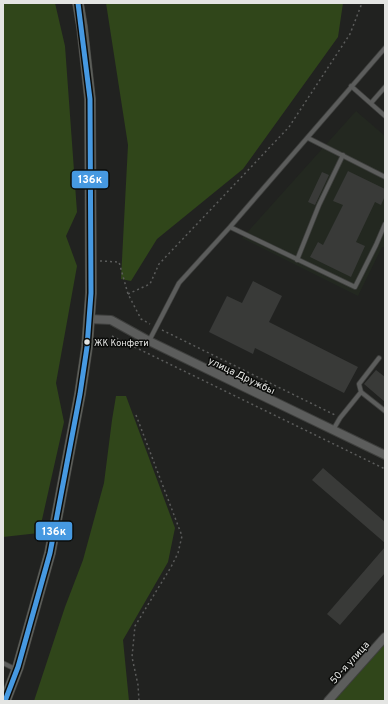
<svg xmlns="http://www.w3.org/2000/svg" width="388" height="704" viewBox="0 0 388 704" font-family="Overpass,sans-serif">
  <rect width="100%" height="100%" fill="#212220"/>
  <path fill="#232820" d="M 356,111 L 385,136 L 385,247 L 382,247 L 358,296 L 242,238 Z"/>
  <path fill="#30461a" d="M 3,3 L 55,3 L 65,46 L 77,212 L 66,236 L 77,266 L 56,383 L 64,422 L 39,533 L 3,537 Z
    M 106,3 L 343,3 L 338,37 L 243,169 L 157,239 L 131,281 L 121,279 L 128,145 Z
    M 116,396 L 126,396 L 175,528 L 168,562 L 123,640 L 129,701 L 34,701 L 65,607 L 83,560 L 104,483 L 112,420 Z
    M 385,642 L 385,701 L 333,701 Z"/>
  <path fill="#393a38" d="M 348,171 L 385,189 L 385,196 L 381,205 L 375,202 L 356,242 L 365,246 L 351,277 L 310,257 L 318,242 L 323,245 L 343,205 L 333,201 Z
    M 322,172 L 329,175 L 315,205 L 308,202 Z
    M 253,281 L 282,296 L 269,322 L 358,367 L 344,393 L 255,348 L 253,354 L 209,332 L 227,296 L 242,303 Z
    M 376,370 L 385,377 L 385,402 L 364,384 Z
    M 323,468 L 385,522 L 385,543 L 312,480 Z
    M 385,547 L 385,573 L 340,625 L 327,614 Z"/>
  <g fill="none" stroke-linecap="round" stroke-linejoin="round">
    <defs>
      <path id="lane" d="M 351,86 L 385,116
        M 371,103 L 385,87
        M 308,138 L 385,177
        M 230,227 L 355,287 L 376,245 L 385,224
        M 297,260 L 319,205 L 343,155
        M 149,341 L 179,283 L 230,227 L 385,48
        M 361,392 L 385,411
        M 333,430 L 340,418 L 361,392 L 359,384 L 379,358
        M 3,663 L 17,670"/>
      <path id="street" d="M 89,319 L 111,320 L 149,341 L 385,455
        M 328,701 L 385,637"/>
      <path id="secondary" d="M 5,701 L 18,667 L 50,553 L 80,394 L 87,347 L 91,293 L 90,99 L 82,27 L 78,3"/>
    </defs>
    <use href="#lane" stroke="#3e3f3d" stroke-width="5.5"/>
    <use href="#street" stroke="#3e3f3d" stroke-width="10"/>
    <use href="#secondary" stroke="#3e3f3d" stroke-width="12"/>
    <path stroke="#5b5c5b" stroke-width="1.5" stroke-dasharray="2 3" stroke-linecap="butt" d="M 100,261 L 119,262 L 128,294 L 141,319 L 150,324
      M 128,294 L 150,284 L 159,264 L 289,127 L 350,34 L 362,3
      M 162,330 L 335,415
      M 112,336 L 385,469
      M 136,415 L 182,536 L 178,553 L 171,567 L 135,626 L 132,657 L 138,685 L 139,701"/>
    <use href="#lane" stroke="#5c5d5c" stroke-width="4"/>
    <use href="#street" stroke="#5c5d5c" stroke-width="8"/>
    <use href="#secondary" stroke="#5c5e59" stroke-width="11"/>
    <defs>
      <path id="bus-1" d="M 5,701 L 18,667 L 50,553 L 80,394 L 87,347 L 91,293 L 90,99 L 78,3"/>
    </defs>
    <use href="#bus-1" stroke="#0b0c0a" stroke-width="8"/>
    <use href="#bus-1" stroke="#4699e1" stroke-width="5"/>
  </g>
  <circle fill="#e4e5e3" stroke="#0b0c0a" stroke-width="1.5" cx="87" cy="342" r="3.5"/>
  <g text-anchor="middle" stroke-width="3" stroke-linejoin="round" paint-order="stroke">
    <g font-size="9" fill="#e4e5e3" stroke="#0b0c0a" text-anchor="start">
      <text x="94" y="346">ЖК Конфети</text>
    </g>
    <g font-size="10" fill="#e4e5e3" stroke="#0b0c0a">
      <text transform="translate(242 375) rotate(26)" y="4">улица Дружбы</text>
      <text transform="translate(349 662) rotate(-48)" y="4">50-я улица</text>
    </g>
  </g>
  <g stroke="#0b0c0a" stroke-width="1.5">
    <rect x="71" y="170" width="38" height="19" rx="4" fill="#4699e1"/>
    <rect x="35" y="521" width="38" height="20" rx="4" fill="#4699e1"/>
  </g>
  <g font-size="11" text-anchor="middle" font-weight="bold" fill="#fff">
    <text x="90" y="183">136к</text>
    <text x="54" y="535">136к</text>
  </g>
  <rect width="388" height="704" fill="none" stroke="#e4e5e3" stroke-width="8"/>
</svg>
